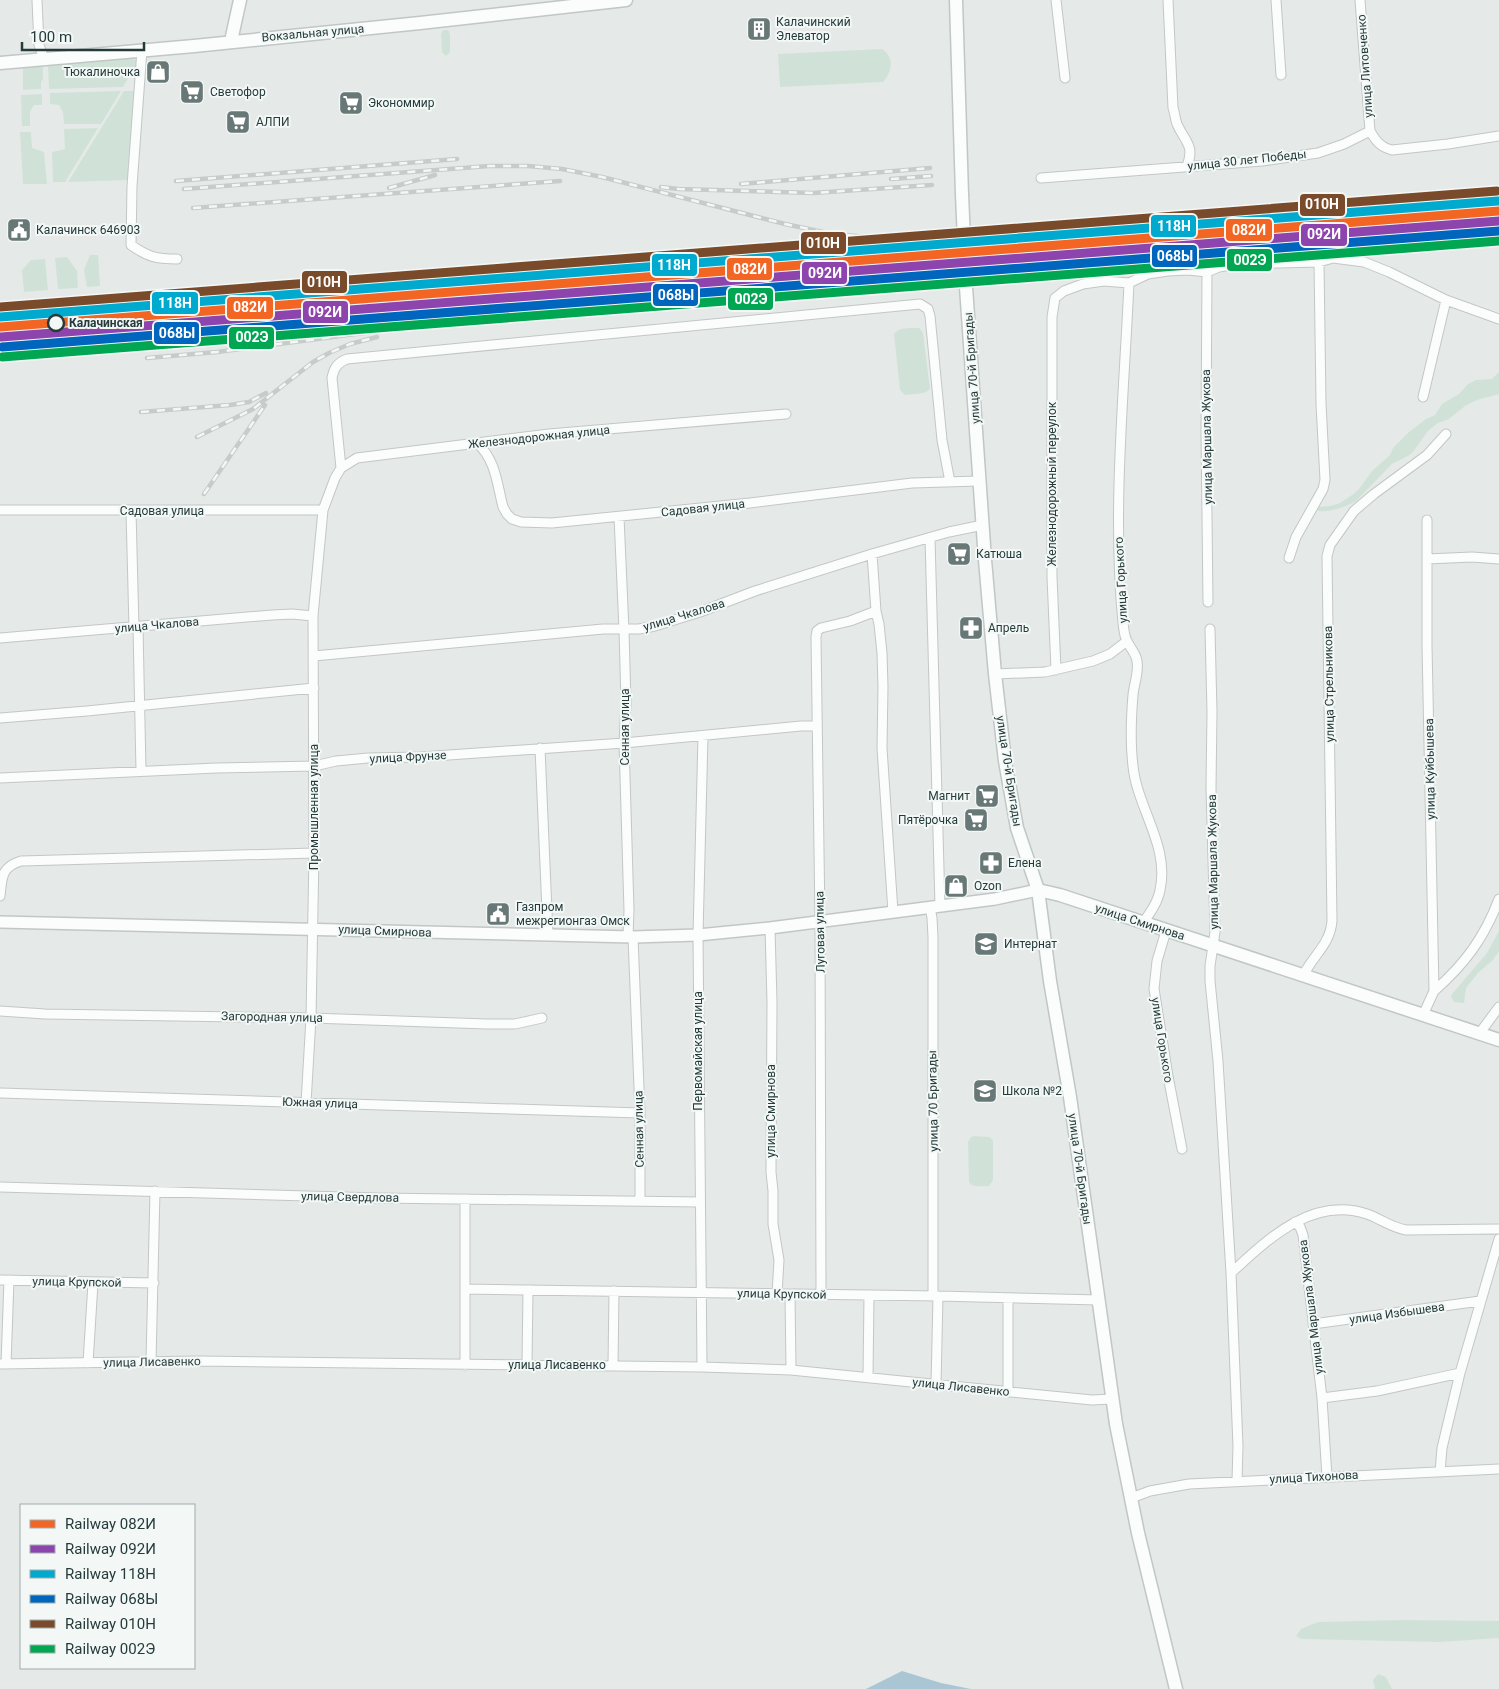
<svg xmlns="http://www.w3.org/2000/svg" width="1499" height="1689" viewBox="0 0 1499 1689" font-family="Roboto,sans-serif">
  <rect width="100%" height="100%" fill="#e5eae8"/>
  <path fill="#d0e2d8" d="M 443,30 L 448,30 L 450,34 L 450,52 L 446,56 L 442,52 L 441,34 Z
    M 882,49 C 895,57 892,72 883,82 L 780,87 L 778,54 Z
    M 121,59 L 134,59 L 137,61 L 139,67 L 135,67 L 123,87 L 49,89 L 48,66 Z
    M 23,66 L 43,66 L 43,80 L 41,81 L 41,89 L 23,90 Z
    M 121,91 L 101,124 L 64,124 L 63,112 L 59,105 L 50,104 L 50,93 Z
    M 124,91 L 138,91 L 130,180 L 68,182 Z
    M 42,94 L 42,105 L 34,105 L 30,112 L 30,126 L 22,126 L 21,95 Z
    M 98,128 L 65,182 L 53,182 L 52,152 L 65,149 L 64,129 Z
    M 20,132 L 31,132 L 32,148 L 44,152 L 47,184 L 23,184 Z
    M 90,255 L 98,255 L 100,286 L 87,287 L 84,270 Z
    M 67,257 L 77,271 L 78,288 L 58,289 L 55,258 Z
    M 45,259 L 48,290 L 24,292 L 22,270 L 31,260 Z
    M 919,328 L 923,333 L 930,389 L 924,393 L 905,395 L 900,390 L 894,334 C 898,327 911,328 919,328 Z
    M 1499,372 L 1499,394 L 1477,400 L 1465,406 L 1449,419 L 1438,423 L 1428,431 L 1413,452 L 1408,456 L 1392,464 L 1356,501 C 1348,506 1328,513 1318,511 L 1318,507 L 1330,506 L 1340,503 L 1352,495 L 1359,489 L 1372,471 L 1390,455 L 1393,448 L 1409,432 L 1426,419 L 1435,415 L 1442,404 L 1459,394 L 1468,384 L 1476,380 L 1492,379 Z
    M 1499,931 L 1499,951 L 1493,960 L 1478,973 L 1466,988 L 1464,1003 L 1454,1002 L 1451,997 L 1452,994 L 1487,953 Z
    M 974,1136 L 989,1137 L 993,1140 L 993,1180 L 989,1186 C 982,1186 973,1188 969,1182 L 968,1142 L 971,1137 Z
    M 1403,1620 L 1499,1621 L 1499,1638 L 1440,1642 L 1301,1639 L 1296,1636 L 1301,1629 L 1318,1622 Z
    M 1378,1674 L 1386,1677 L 1392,1689 L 1375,1689 L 1373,1680 Z"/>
  <path fill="#aac6d4" d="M 902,1671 L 941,1683 L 971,1689 L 866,1689 Z"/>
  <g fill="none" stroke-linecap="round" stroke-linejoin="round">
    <defs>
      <path id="minor" d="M 37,0 L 39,45 L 44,59
        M 1056,0 L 1065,78
        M 1168,0 L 1173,108 C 1175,113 1175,119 1177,124 C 1185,142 1195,145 1187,166
        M 1276,0 L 1281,75
        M 1360,0 L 1370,131
        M 142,50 L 132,186 L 131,245 C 148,257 156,259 177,259
        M 1041,178 L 1262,161 L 1318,153 L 1344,144 L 1370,131 C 1376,141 1380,147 1392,150 L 1448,144 L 1499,136
        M 1207,272 L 1206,432 L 1208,602
        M 1129,283 C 1124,395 1112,511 1123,623 C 1124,629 1124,636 1127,641 C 1130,648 1136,653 1137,661 C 1139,672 1134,684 1133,695 C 1131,719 1130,742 1133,766 C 1137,808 1170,846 1160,890 C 1158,902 1150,913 1143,923
        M 1423,397 L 1446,300
        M 477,443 C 496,460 497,484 503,507 L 507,514 L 512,519 L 521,522 L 552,523 L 750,503 L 912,483 L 979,481
        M 341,468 L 332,378 C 334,368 337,363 347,359 L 920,304 L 928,309 L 930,316 L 942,440 L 950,482
        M 0,510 L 323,510
        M 131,511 L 134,628
        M 619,517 L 624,630 L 626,704 L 624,743 L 629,910 L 628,937
        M 930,538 L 940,906
        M 872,554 L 876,611 L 879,624 L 882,653 L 883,687 L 882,748 L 893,912
        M 1289,558 L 1296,537 L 1323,489 L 1325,480 L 1321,404 L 1319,262
        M 1427,559 L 1472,557 L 1499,559
        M 138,627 L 141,771
        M 1210,629 L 1212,712 L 1211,788 L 1215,932 L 1210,966 L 1210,981 L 1218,1061 L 1231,1273 L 1238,1446 L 1237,1481
        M 0,638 L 272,615 L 292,614 L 313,616
        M 314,656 L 603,629 L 639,629 L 655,626 L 700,612 L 755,591 L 872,554 L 949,532 L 983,525
        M 1056,670 L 1052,577 L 1052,317 L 1055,298 L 1064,291 L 1083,284 L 1104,281 L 1129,283 L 1148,274 L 1168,271 L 1188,270 L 1207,272 L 1219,267 L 1237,264 L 1319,262 L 1333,258 L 1364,262 L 1389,272 L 1446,300 L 1499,319
        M 995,674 L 1045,672 L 1093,661 L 1110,654 L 1127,641
        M 0,718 L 87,711 L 314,688
        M 540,748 L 548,935
        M 0,778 L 216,768 L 314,766 L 336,761 L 368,758 L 420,757 L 624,743 L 801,726 L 816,726
        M 0,896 C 2,878 1,867 21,861 L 314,853
        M 930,907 L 932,918 L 933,937 L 933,1296
        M 770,928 L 772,1002 L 771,1172 L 773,1191 L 773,1224 L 779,1260 L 777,1294
        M 1166,931 L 1157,961 L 1154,989 L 1168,1076 L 1182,1149
        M 633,937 L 640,1113 L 640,1201
        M 1303,976 C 1313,955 1330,945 1332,921 L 1327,556 L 1330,545 L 1354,511 L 1374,494 L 1427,455 L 1446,434
        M 1434,991 C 1465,964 1484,938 1499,899
        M 0,1011 L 45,1014 L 311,1018 L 487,1024 L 515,1024 L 542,1018
        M 1423,1015 L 1434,991 L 1427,645 L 1427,520
        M 1479,1034 L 1499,1007
        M 0,1093 L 640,1113
        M 306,1103 L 311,1018 L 314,853 L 313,616 L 323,510 L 335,478 L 341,468 L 357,458 L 549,434 L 786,414
        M 0,1187 L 378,1198 L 700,1202
        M 1295,1222 L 1300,1227 L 1303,1235 L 1322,1398 L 1327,1477
        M 1231,1273 C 1268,1239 1312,1196 1367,1214 C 1381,1219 1390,1227 1406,1230 L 1499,1229
        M 0,1280 L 154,1283
        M 465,1289 L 938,1296 L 1099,1300
        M 790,1294 L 791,1370
        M 821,1294 L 820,921 L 816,637 L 817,631 L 821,628 L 850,621 L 876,611
        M 1008,1298 L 1008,1392
        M 1313,1324 L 1480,1301
        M 151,1362 L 155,1191
        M 88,1363 L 93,1283
        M 0,1364 L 199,1361 L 702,1367 L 791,1370 L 1092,1400 L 1112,1399
        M 6,1364 L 9,1280
        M 465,1365 L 465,1199
        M 527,1365 L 528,1290
        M 613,1365 L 614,1291
        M 702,1367 L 698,935 L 703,736
        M 868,1377 L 869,1295
        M 936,1385 L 938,1296
        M 1322,1398 L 1377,1391 L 1460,1373
        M 1440,1472 L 1442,1448 L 1460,1373 L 1499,1239
        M 1131,1498 L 1150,1491 L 1189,1484 L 1499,1469"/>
      <path id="tertiary" d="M 0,922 L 633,937 L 698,935 L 770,928 L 995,899 L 1038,890"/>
      <path id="secondary" d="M 956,0 L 962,194
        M 231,41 L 240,0
        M 0,63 L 194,46 L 420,23 L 626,0
        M 966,287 L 985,560 L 995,674 L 1005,761 L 1017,828 L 1038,890 L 1050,981 L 1070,1097 L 1116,1424 L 1138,1533 L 1176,1689
        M 1038,890 L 1060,895 L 1499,1040"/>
    </defs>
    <use href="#minor" stroke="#c2c7c5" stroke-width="11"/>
    <use href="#tertiary" stroke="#c2c7c5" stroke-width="14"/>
    <use href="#secondary" stroke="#c0c7c5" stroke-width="15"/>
    <use href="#minor" stroke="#fbfcfc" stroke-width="9"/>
    <use href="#tertiary" stroke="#fbfcfc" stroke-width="11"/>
    <use href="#secondary" stroke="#fbfcfc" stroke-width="12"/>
    <defs>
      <path id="rail" d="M 891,179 L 931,176
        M 176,181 L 457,159
        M 741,184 L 930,168
        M 661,187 L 679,189 L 813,193 L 932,185
        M 389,188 L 435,175
        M 184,189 L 489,166 L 528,166 L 562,169 L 602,177 L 785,224 L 828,233 L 875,238
        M 193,208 L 560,181
        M 1070,238 L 1106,230
        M 498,275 L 683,261 L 887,242 L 977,236 L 1499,190
        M 147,358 L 217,352 L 379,331 L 567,314 L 630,303
        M 141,412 L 230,405 L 249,402 L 266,393
        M 197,437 L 253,409 L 313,362 L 329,353 L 350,344 L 377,337
        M 204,494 L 265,405"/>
    </defs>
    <use href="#rail" stroke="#c7cbca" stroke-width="4.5"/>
    <use href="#rail" stroke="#f3f8f7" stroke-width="2.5" stroke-dasharray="8" stroke-linecap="butt"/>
    <defs>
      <path id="secondary-bridge" d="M 962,194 L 966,287"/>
    </defs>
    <use href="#secondary-bridge" stroke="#c0c7c5" stroke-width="15" stroke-linecap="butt"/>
    <use href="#secondary-bridge" stroke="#fbfcfc" stroke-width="12"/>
    <defs>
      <path id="rail-1" d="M 0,327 L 1499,211"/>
      <path id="rail-2" d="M 1,337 L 1499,221"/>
      <path id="rail-3" d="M 0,317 L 1498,201"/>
      <path id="rail-4" d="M 2,347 L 1499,231"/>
      <path id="rail-5" d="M 0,307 L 1497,191"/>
      <path id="rail-6" d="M 2,357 L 1499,241"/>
    </defs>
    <use href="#rail-1" stroke="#f3f8f7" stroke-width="12"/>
    <use href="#rail-2" stroke="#f3f8f7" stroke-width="12"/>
    <use href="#rail-3" stroke="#f3f8f7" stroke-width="12"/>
    <use href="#rail-4" stroke="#f3f8f7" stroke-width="12"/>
    <use href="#rail-5" stroke="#f3f8f7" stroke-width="12"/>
    <use href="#rail-6" stroke="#f3f8f7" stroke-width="12"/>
    <use href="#rail-1" stroke="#f26522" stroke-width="9"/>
    <use href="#rail-2" stroke="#8e44ad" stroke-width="9"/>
    <use href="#rail-3" stroke="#00a9ce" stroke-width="9"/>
    <use href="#rail-4" stroke="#0065bd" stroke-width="9"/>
    <use href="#rail-5" stroke="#7a4b2a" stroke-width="9"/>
    <use href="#rail-6" stroke="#00a651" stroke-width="9"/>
  </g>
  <defs>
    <symbol id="building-square" viewBox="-11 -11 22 22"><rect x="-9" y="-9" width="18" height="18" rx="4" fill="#687877" stroke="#f3f8f7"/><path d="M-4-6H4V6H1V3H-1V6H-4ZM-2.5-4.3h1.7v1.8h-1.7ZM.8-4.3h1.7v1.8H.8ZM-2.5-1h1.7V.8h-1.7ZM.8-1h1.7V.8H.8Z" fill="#fff"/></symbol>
    <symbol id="shop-square" viewBox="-11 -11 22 22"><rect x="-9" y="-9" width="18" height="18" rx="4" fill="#687877" stroke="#f3f8f7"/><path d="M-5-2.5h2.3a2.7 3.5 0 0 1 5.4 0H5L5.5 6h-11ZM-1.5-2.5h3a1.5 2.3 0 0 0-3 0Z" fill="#fff"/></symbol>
    <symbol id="supermarket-square" viewBox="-11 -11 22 22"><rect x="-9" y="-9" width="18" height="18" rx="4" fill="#687877" stroke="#f3f8f7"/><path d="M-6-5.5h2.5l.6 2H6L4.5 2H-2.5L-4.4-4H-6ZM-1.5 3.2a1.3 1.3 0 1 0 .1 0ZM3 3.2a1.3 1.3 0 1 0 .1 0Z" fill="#fff"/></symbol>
    <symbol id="civic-square" viewBox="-11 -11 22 22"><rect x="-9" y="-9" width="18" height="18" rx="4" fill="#687877" stroke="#f3f8f7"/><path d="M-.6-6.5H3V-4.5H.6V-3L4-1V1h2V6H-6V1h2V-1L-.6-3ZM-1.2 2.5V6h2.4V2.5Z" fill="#fff"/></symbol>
    <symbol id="pharmacy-square" viewBox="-11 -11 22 22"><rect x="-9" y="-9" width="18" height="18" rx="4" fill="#687877" stroke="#f3f8f7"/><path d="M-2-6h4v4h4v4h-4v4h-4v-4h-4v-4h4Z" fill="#fff"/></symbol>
    <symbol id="school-square" viewBox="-11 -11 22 22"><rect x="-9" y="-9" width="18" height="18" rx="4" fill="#687877" stroke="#f3f8f7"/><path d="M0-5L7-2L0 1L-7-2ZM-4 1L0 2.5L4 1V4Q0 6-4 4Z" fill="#fff"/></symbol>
  </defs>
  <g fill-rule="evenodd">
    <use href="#building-square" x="745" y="15" width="28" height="28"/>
    <use href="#shop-square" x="144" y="58" width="28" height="28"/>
    <use href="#supermarket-square" x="178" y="78" width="28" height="28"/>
    <use href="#supermarket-square" x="337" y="89" width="28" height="28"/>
    <use href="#supermarket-square" x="224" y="108" width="28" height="28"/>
    <use href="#civic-square" x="5" y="216" width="28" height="28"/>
    <use href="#supermarket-square" x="945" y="540" width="28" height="28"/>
    <use href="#pharmacy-square" x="957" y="614" width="28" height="28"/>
    <use href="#supermarket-square" x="973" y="782" width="28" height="28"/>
    <use href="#supermarket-square" x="962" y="806" width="28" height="28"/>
    <use href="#pharmacy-square" x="977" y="849" width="28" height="28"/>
    <use href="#shop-square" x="942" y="872" width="28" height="28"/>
    <use href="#civic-square" x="484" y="900" width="28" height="28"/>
    <use href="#school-square" x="972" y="930" width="28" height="28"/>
    <use href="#school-square" x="971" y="1077" width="28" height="28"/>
  </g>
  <circle fill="#f3f8f7" stroke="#243b3a" stroke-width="2.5" cx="56" cy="323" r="8"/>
  <g text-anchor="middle" stroke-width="4" stroke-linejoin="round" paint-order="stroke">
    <g font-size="12" fill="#243b3a" stroke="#f3f8f7" text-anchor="start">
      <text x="776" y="26">Калачинский<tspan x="776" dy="14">Элеватор</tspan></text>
      <text x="140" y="76" text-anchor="end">Тюкалиночка</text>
      <text x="210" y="96">Светофор</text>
      <text x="368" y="107">Экономмир</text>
      <text x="256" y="126">АЛПИ</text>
      <text x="36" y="234">Калачинск 646903</text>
      <text x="976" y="558">Катюша</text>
      <text x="988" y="632">Апрель</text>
      <text x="970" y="800" text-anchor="end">Магнит</text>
      <text x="958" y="824" text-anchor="end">Пятёрочка</text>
      <text x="1008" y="867">Елена</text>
      <text x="974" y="890">Ozon</text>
      <text x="516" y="911">Газпром<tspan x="516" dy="14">межрегионгаз Омск</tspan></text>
      <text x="1004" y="948">Интернат</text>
      <text x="1002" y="1095">Школа №2</text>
    </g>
    <g font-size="12" fill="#243b3a" stroke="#f3f8f7">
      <text transform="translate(313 33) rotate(-5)" y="4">Вокзальная улица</text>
      <text transform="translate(1365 66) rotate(-94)" y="4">улица Литовченко</text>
      <text transform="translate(1247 160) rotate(-6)" y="4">улица 30 лет Победы</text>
      <text transform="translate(972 368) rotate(-94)" y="4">улица 70-й Бригады</text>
      <text transform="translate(539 437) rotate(-6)" y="4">Железнодорожная улица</text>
      <text transform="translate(1207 437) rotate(-91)" y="4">улица Маршала Жукова</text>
      <text transform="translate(1052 484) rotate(-90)" y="4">Железнодорожный переулок</text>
      <text transform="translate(703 508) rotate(-6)" y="4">Садовая улица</text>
      <text x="162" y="515">Садовая улица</text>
      <text transform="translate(1121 580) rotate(-93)" y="4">улица Горького</text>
      <text transform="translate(684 615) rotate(-17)" y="4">улица Чкалова</text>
      <text transform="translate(157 625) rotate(-5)" y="4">улица Чкалова</text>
      <text transform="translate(1329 684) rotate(-91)" y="4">улица Стрельникова</text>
      <text transform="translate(625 727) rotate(-90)" y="4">Сенная улица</text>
      <text transform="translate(408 757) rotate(-3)" y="4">улица Фрунзе</text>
      <text transform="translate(1430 769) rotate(-91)" y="4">улица Куйбышева</text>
      <text transform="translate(1009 771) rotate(81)" y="4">улица 70-й Бригады</text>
      <text transform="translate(314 807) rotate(-90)" y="4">Промышленная улица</text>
      <text transform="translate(1213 862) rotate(-91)" y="4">улица Маршала Жукова</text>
      <text transform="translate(1140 922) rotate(18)" y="4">улица Смирнова</text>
      <text transform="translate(385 931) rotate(2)" y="4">улица Смирнова</text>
      <text transform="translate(820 932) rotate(-91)" y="4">Луговая улица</text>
      <text transform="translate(272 1017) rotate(1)" y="4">Загородная улица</text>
      <text transform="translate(1162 1040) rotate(81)" y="4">улица Горького</text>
      <text transform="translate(698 1051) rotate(-90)" y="4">Первомайская улица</text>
      <text transform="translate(933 1101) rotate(-91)" y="4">улица 70 Бригады</text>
      <text transform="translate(320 1103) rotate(2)" y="4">Южная улица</text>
      <text transform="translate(771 1111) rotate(-90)" y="4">улица Смирнова</text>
      <text transform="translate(639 1129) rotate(-91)" y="4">Сенная улица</text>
      <text transform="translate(1080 1169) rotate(82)" y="4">улица 70-й Бригады</text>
      <text transform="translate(350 1197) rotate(1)" y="4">улица Свердлова</text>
      <text transform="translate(77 1282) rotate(1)" y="4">улица Крупской</text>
      <text transform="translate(782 1294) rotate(1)" y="4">улица Крупской</text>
      <text transform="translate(1311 1307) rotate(-97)" y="4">улица Маршала Жукова</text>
      <text transform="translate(1397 1313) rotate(-8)" y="4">улица Избышева</text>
      <text transform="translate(152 1362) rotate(-1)" y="4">улица Лисавенко</text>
      <text x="557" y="1369">улица Лисавенко</text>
      <text transform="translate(961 1387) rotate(6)" y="4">улица Лисавенко</text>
      <text transform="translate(1314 1477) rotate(-3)" y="4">улица Тихонова</text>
    </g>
    <g font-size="12" font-weight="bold" fill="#243b3a" stroke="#f3f8f7" text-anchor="start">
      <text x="69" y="327">Калачинская</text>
    </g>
  </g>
  <g stroke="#f3f8f7" stroke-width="2">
    <rect x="1299" y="193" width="47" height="24" rx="5" fill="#7a4b2a"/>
    <rect x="1150" y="214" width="47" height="24" rx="5" fill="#00a9ce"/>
    <rect x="1225" y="218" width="48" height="24" rx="5" fill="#f26522"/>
    <rect x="1300" y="223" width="48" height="24" rx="5" fill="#8e44ad"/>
    <rect x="800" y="231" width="47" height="24" rx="5" fill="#7a4b2a"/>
    <rect x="1151" y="244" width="47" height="24" rx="5" fill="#0065bd"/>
    <rect x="1226" y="248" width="47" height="24" rx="5" fill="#00a651"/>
    <rect x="651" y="253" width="47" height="24" rx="5" fill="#00a9ce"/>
    <rect x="726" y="257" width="47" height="24" rx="5" fill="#f26522"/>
    <rect x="801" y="261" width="47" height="24" rx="5" fill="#8e44ad"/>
    <rect x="301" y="270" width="47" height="24" rx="5" fill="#7a4b2a"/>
    <rect x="652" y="283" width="47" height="24" rx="5" fill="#0065bd"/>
    <rect x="727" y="287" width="47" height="24" rx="5" fill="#00a651"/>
    <rect x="151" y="291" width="48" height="24" rx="5" fill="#00a9ce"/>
    <rect x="226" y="296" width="48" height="24" rx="5" fill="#f26522"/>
    <rect x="302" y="300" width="47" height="24" rx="5" fill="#8e44ad"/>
    <rect x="153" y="321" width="47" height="24" rx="5" fill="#0065bd"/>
    <rect x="228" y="326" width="47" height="24" rx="5" fill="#00a651"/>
  </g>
  <g font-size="14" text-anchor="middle" font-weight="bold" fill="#fff">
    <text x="1322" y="209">010Н</text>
    <text x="1174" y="231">118Н</text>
    <text x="1249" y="235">082И</text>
    <text x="1324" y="239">092И</text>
    <text x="823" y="248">010Н</text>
    <text x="1175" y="261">068Ы</text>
    <text x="1250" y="265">002Э</text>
    <text x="674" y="270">118Н</text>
    <text x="750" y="274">082И</text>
    <text x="825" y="278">092И</text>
    <text x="324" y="287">010Н</text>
    <text x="676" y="300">068Ы</text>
    <text x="751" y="304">002Э</text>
    <text x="175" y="308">118Н</text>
    <text x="250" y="312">082И</text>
    <text x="325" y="317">092И</text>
    <text x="177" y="338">068Ы</text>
    <text x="252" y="342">002Э</text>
  </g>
  <rect x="20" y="1504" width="175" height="165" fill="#f3f8f7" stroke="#a0acab"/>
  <rect x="30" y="1520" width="25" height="8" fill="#f26522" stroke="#a0acab"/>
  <text x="65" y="1529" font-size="15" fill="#243b3a">Railway 082И</text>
  <rect x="30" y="1545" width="25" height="8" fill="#8e44ad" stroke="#a0acab"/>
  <text x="65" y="1554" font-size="15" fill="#243b3a">Railway 092И</text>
  <rect x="30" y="1570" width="25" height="8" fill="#00a9ce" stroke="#a0acab"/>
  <text x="65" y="1579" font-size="15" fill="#243b3a">Railway 118Н</text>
  <rect x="30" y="1595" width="25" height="8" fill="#0065bd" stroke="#a0acab"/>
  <text x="65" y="1604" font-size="15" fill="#243b3a">Railway 068Ы</text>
  <rect x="30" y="1620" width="25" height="8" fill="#7a4b2a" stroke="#a0acab"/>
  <text x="65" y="1629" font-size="15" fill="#243b3a">Railway 010Н</text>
  <rect x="30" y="1645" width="25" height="8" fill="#00a651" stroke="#a0acab"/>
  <text x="65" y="1654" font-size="15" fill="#243b3a">Railway 002Э</text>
  <path d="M22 42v8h122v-8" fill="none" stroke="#243b3a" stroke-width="2.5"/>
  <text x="30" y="42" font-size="15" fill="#243b3a" stroke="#f3f8f7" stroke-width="4" paint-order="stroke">100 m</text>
</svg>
